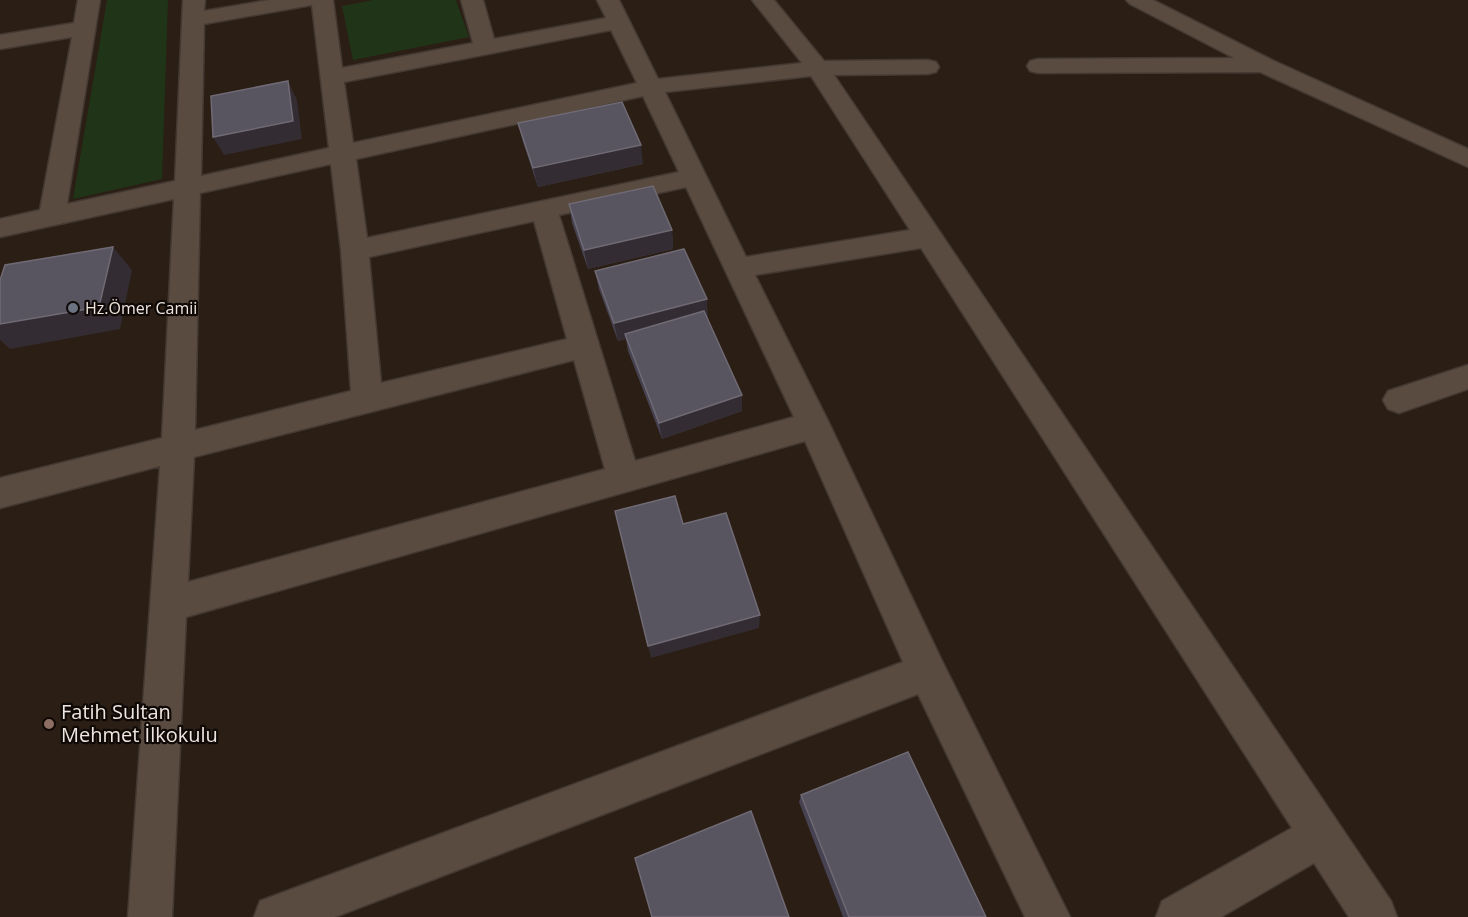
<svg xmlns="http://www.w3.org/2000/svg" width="1468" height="917" viewBox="0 0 1468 917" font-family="'Open Sans',sans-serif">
  <rect width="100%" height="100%" fill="#2b1e14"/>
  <path fill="#203518" d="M 107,0 L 168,0 L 162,179 L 73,199 Z
    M 373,0 L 456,0 L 469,37 L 353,60 L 342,6 Z"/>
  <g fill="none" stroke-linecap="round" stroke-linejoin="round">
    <defs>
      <path id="street" d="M 78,0 L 100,0 L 67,204 L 175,181 L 183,0 L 205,0 L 204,11 L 269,0 L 333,0 L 342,68 L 473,43 L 461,0 L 483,0 L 494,39 L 606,18 L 597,0 L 619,0 L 658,79 L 802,63 L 752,0 L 774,0 L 824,61 L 928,60 L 936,62 L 939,67 L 936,72 L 928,74 L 834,75 L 1391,901 L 1397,917 L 1349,917 L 1314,863 L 1221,917 L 1156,917 L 1162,901 L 1292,828 L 921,248 L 755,275 L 830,425 L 941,659 L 1070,917 L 1025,917 L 918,694 L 335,917 L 254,917 L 260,901 L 276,895 L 903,662 L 805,441 L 186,617 L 172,917 L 128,917 L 160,466 L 0,508 L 0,478 L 162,438 L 174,199 L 0,237 L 0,219 L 40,210 L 72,37 L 0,49 L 0,35 L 74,23 ZM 312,5 L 329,148 L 201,176 L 204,24 ZM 611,30 L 637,83 L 353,143 L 344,82 ZM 811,76 L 910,230 L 746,257 L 665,92 ZM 643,96 L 679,172 L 367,238 L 356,159 ZM 331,164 L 341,250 L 351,391 L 195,430 L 200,193 ZM 686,187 L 794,417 L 635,461 L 559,215 ZM 534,221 L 567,339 L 381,383 L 369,257 ZM 574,360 L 605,469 L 188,582 L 194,457 Z
        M 1126,0 L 1153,0 L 1272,60 L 1468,149 L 1468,167 L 1260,72 L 1038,73 L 1030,71 L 1027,66 L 1030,61 L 1038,59 L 1234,58 L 1130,4 Z
        M 1468,365 L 1468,389 L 1399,413 L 1388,409 L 1383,400 L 1388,391 Z"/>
    </defs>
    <use href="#street" stroke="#433932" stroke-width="3"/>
    <use href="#street" fill="#5a4b40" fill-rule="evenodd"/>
  </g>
  <path fill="#464251" d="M 518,123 L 643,164 L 538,187 L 523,142 Z
    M 569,204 L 672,230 L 673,249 L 588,269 L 572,223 Z
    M 595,271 L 708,317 L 707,318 L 742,395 L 742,411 L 662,439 L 628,351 L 626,339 L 618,341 L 599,289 Z
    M 801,795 L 986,917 L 843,917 L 799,802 Z"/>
  <path fill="#332c32" d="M 288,81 L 297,100 L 302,139 L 224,155 L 213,137 Z
    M 641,145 L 643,164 L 538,187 L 533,168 Z
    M 672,230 L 673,249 L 588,269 L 584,250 Z
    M 113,247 L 132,270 L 120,329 L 10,349 L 0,340 L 0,324 Z
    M 707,299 L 708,317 L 627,338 L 625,334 L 626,339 L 618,341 L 614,323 Z
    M 742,395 L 742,411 L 662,439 L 659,423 Z
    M 760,615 L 759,628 L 651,658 L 648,646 Z"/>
  <path fill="#585460" stroke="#6f6a74" stroke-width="1.5" d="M 288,81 L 293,121 L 213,137 L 211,96 Z
    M 622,102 L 641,145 L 533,168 L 518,123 Z
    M 653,186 L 672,230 L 584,250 L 569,204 Z
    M 113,247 L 99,307 L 0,324 L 0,280 L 5,265 Z
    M 684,249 L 707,299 L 614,323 L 595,271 Z
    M 704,311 L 742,395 L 659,423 L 625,334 Z
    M 675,496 L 683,524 L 726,513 L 760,615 L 648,646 L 615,511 Z
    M 908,752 L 986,917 L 849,917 L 801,795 Z
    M 751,811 L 789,917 L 652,917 L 635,858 Z"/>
  <circle fill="#6b7280" stroke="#0f0906" stroke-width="2" cx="73" cy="308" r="6"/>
  <circle fill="#8d6e63" stroke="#0f0906" stroke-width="2" cx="49" cy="724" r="6"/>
  <g text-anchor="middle" stroke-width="4.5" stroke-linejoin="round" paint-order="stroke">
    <g font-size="16" fill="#eee5de" stroke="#0f0906" text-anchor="start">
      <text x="85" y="314">Hz.Ömer Camii</text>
    </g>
    <g font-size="20" fill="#eee5de" stroke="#0f0906" text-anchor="start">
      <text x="61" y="719">Fatih Sultan<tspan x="61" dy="23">Mehmet İlkokulu</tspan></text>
    </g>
  </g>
</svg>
